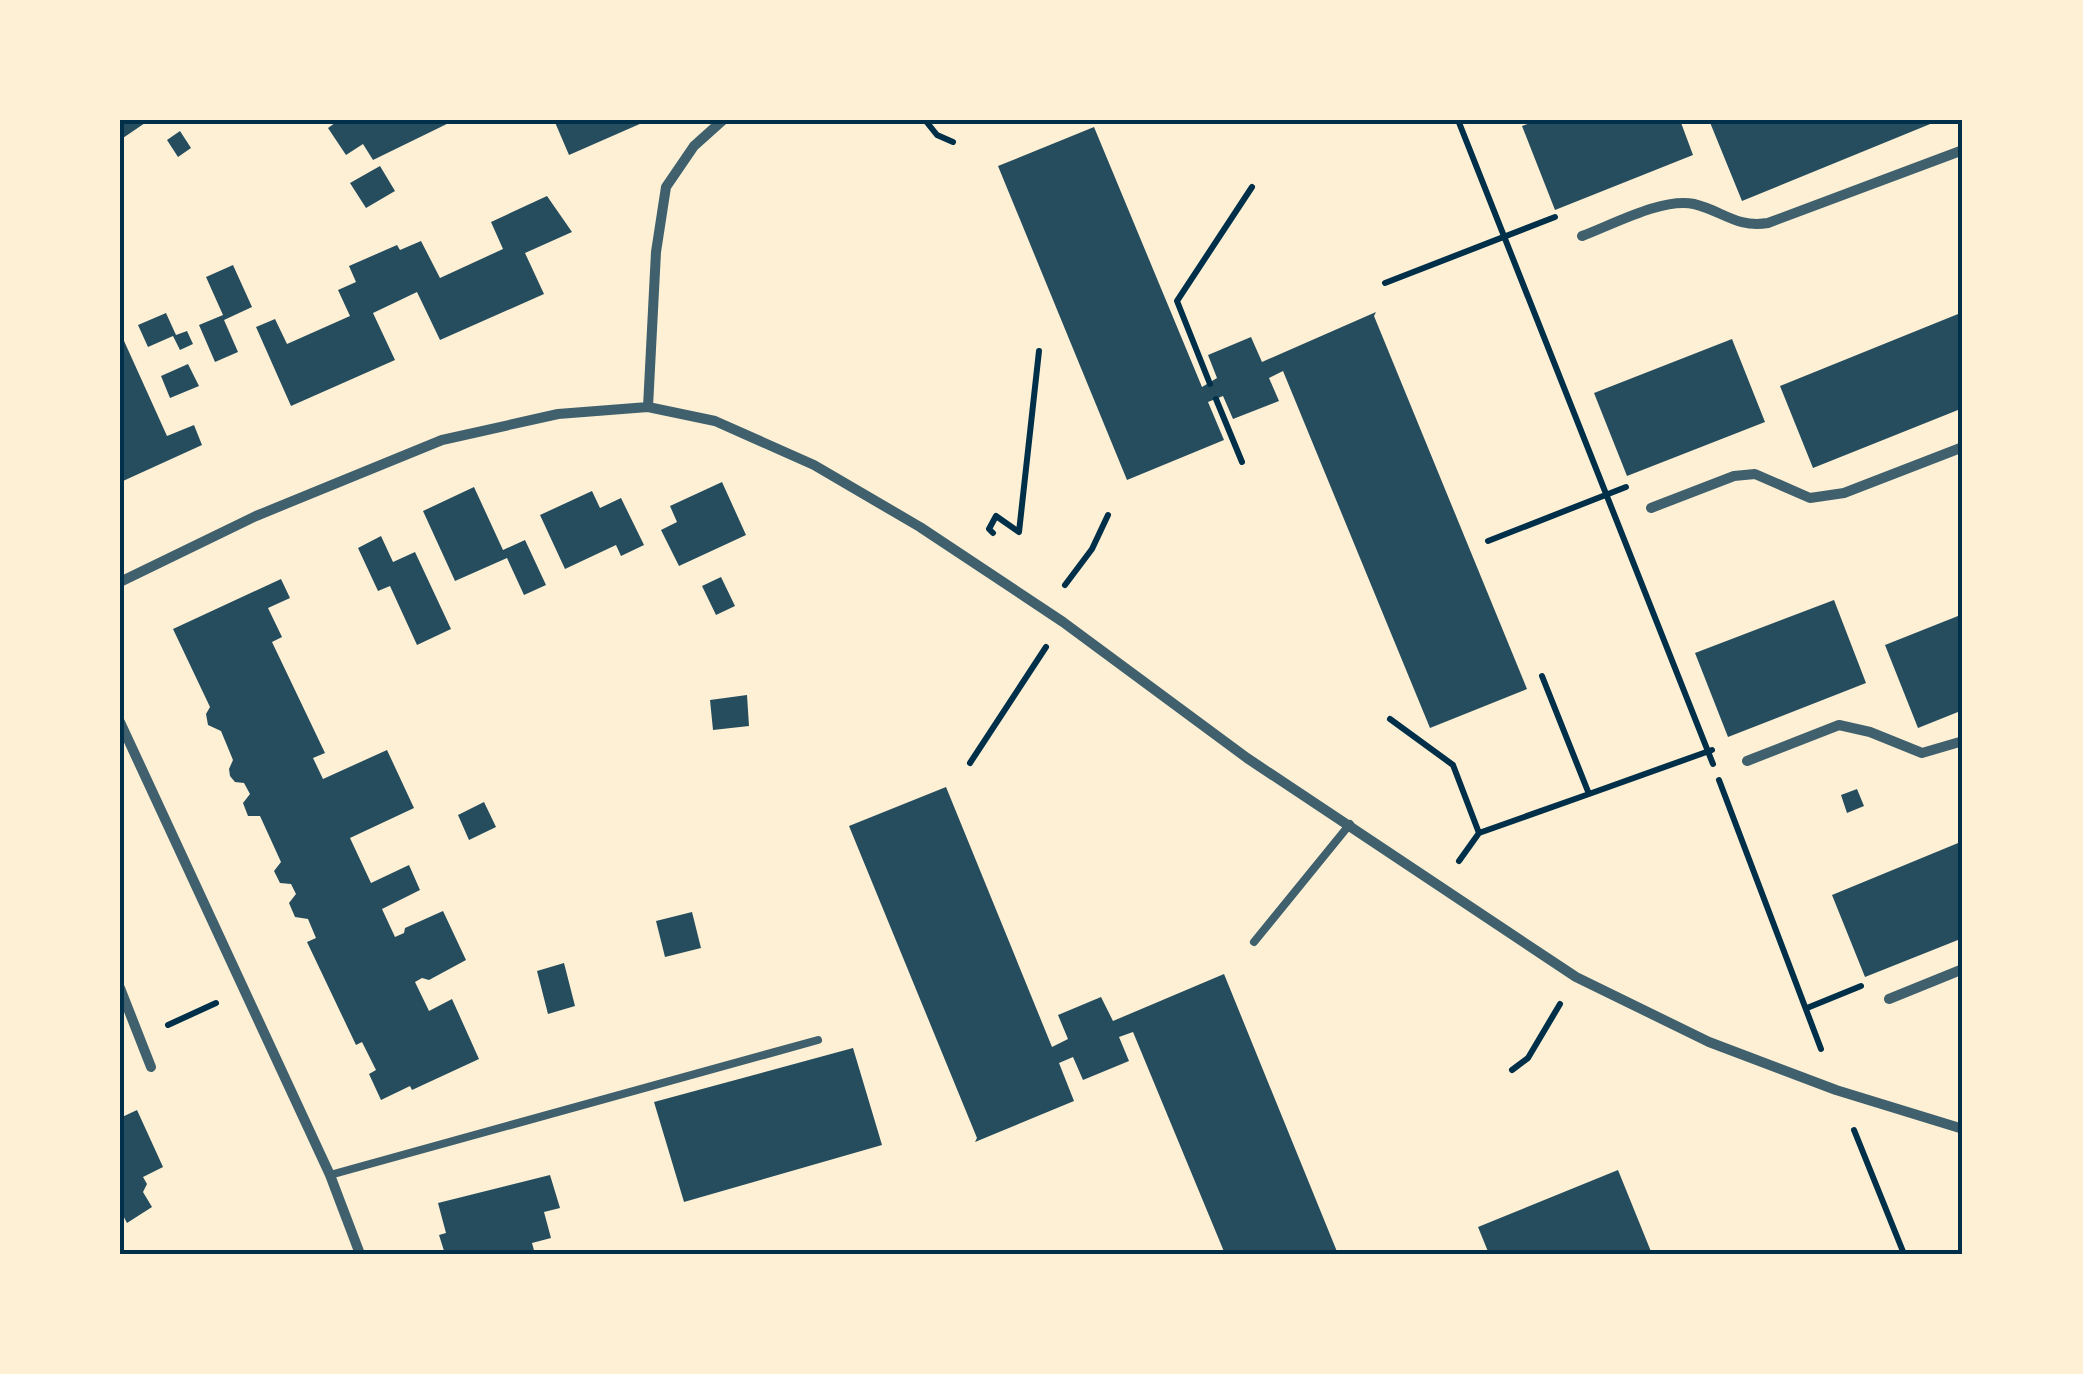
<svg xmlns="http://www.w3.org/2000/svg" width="2083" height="1374" viewBox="0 0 2083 1374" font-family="Inter,sans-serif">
  <rect width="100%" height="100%" fill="#fdf0d5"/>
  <path fill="#264d5e" d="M 120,120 L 144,120 L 145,123 L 120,140 Z
    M 339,120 L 346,122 L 455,120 L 373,160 L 363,144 L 346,155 L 328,128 Z
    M 554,120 L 641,120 L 642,123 L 569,155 Z
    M 1538,120 L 1680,120 L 1693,155 L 1555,210 L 1522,126 Z
    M 1709,120 L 1940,120 L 1742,201 Z
    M 1094,127 L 1202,387 L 1217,378 L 1208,355 L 1251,337 L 1262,362 L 1376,312 L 1374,316 L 1527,689 L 1430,728 L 1283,371 L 1269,378 L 1279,401 L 1233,419 L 1223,396 L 1208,402 L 1224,440 L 1127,480 L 998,166 Z
    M 180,131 L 191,148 L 178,157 L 167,140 Z
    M 380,166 L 395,191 L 366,208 L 350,183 Z
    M 547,196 L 572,232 L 525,253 L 544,294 L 440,340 L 417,292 L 373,313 L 395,360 L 291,406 L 256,327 L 275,319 L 287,344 L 350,316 L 338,290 L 356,282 L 349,266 L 397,245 L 400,250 L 421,241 L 440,278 L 503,249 L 491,222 Z
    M 233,265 L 252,307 L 224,320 L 238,352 L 215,362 L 199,325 L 223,315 L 206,277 Z
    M 1963,312 L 1963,408 L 1813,468 L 1780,386 Z
    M 166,313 L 176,335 L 187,331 L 193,344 L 180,350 L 173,336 L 148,347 L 138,325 Z
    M 120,332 L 167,436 L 194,425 L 202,445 L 123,481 L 120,475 Z
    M 1732,339 L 1765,422 L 1627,476 L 1594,393 Z
    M 188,364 L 199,386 L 170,398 L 161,376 Z
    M 722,482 L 746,535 L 679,566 L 661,530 L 677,522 L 670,506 Z
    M 474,487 L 503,550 L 525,540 L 546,585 L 524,595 L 507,558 L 455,581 L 423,511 Z
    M 592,491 L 600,508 L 621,498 L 644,545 L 621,556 L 616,545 L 565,569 L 540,515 Z
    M 381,536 L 393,562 L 415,552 L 451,629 L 417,645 L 390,586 L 378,591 L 358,548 Z
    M 721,577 L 735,606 L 716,615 L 702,586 Z
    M 281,579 L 290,598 L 268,608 L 282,637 L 272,642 L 325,753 L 313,758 L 323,779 L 387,750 L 414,808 L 350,838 L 371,883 L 409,865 L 420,890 L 382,909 L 395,937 L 404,933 L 405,928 L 443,911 L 466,960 L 429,980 L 422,978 L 415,982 L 429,1011 L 452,999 L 479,1059 L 412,1090 L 410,1086 L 381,1100 L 369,1074 L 376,1070 L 362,1042 L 356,1045 L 307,942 L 316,938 L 308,919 L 295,917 L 289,903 L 296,894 L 291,884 L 280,883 L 274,871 L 281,862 L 260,816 L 248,816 L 243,803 L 250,794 L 244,783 L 235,782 L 230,776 L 229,769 L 233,760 L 221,731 L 208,725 L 206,714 L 210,707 L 173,629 Z
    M 1834,600 L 1866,683 L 1728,737 L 1695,653 Z
    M 1963,614 L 1963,710 L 1918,728 L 1885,645 Z
    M 747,695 L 749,726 L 713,730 L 710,700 Z
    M 946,787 L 1052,1047 L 1068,1039 L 1058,1015 L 1101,997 L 1113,1021 L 1224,974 L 1338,1254 L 1225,1254 L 1133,1032 L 1119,1037 L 1129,1061 L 1083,1080 L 1073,1057 L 1059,1063 L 1074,1101 L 975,1142 L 977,1138 L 849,826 Z
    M 1857,789 L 1864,806 L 1847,813 L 1841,795 Z
    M 484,802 L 496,827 L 469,840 L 458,815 Z
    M 1963,841 L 1963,938 L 1865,977 L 1832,895 Z
    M 692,912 L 701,948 L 665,957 L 656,921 Z
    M 564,963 L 575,1006 L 548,1014 L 537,971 Z
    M 853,1048 L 882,1145 L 684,1202 L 654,1102 Z
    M 137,1110 L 163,1167 L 143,1177 L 147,1184 L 143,1192 L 152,1207 L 127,1223 L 120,1210 L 120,1118 Z
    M 1618,1170 L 1652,1254 L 1489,1254 L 1478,1227 Z
    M 550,1175 L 560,1208 L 544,1212 L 551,1238 L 532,1243 L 535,1254 L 445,1254 L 439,1235 L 446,1233 L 438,1203 Z"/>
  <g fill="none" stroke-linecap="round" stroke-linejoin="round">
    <path stroke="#003049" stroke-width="6" d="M 925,120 L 937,135 L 953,142
      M 1458,120 L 1713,764
      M 1385,283 L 1555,217
      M 1210,384 L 1177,301 L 1252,187
      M 1216,399 L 1242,462
      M 993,533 L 989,529 L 996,516 L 1019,532 L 1039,351
      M 1488,541 L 1626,487
      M 1065,585 L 1092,549 L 1108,515
      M 1542,676 L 1589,794 L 1712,750
      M 1390,719 L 1453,765 L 1479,833 L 1589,794
      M 970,763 L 1046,647
      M 1719,780 L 1821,1049
      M 1459,861 L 1479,833
      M 1807,1008 L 1861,986
      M 168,1025 L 216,1003
      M 1512,1070 L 1528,1058 L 1560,1004
      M 1854,1130 L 1904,1254"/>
    <path stroke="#3f606c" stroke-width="8" d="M 1254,942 L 1350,824
      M 330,1175 L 818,1040"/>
    <path stroke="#3f606c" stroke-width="10" d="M 1582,236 C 1612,225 1663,197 1694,204 C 1723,211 1736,228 1768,223 L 1963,150
      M 648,407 L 656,252 L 666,187 L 694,146 L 723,120
      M 1651,508 L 1734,476 L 1755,474 L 1810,498 L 1844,493 L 1963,447
      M 120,582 L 256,516 L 442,440 L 558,414 L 648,407 L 715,421 L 814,465 L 920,527 L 1063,622 L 1247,758 L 1576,977 L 1709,1042 L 1836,1090 L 1963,1129
      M 120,722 L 330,1175 L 360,1254
      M 1747,761 L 1839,725 L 1870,732 L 1922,753 L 1963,741
      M 120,988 L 151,1067
      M 1889,999 L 1963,969"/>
  </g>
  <rect width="2083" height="1374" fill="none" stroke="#fdf0d5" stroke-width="245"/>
  <rect x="122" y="122" width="1838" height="1130" fill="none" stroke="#003049" stroke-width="4"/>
</svg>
